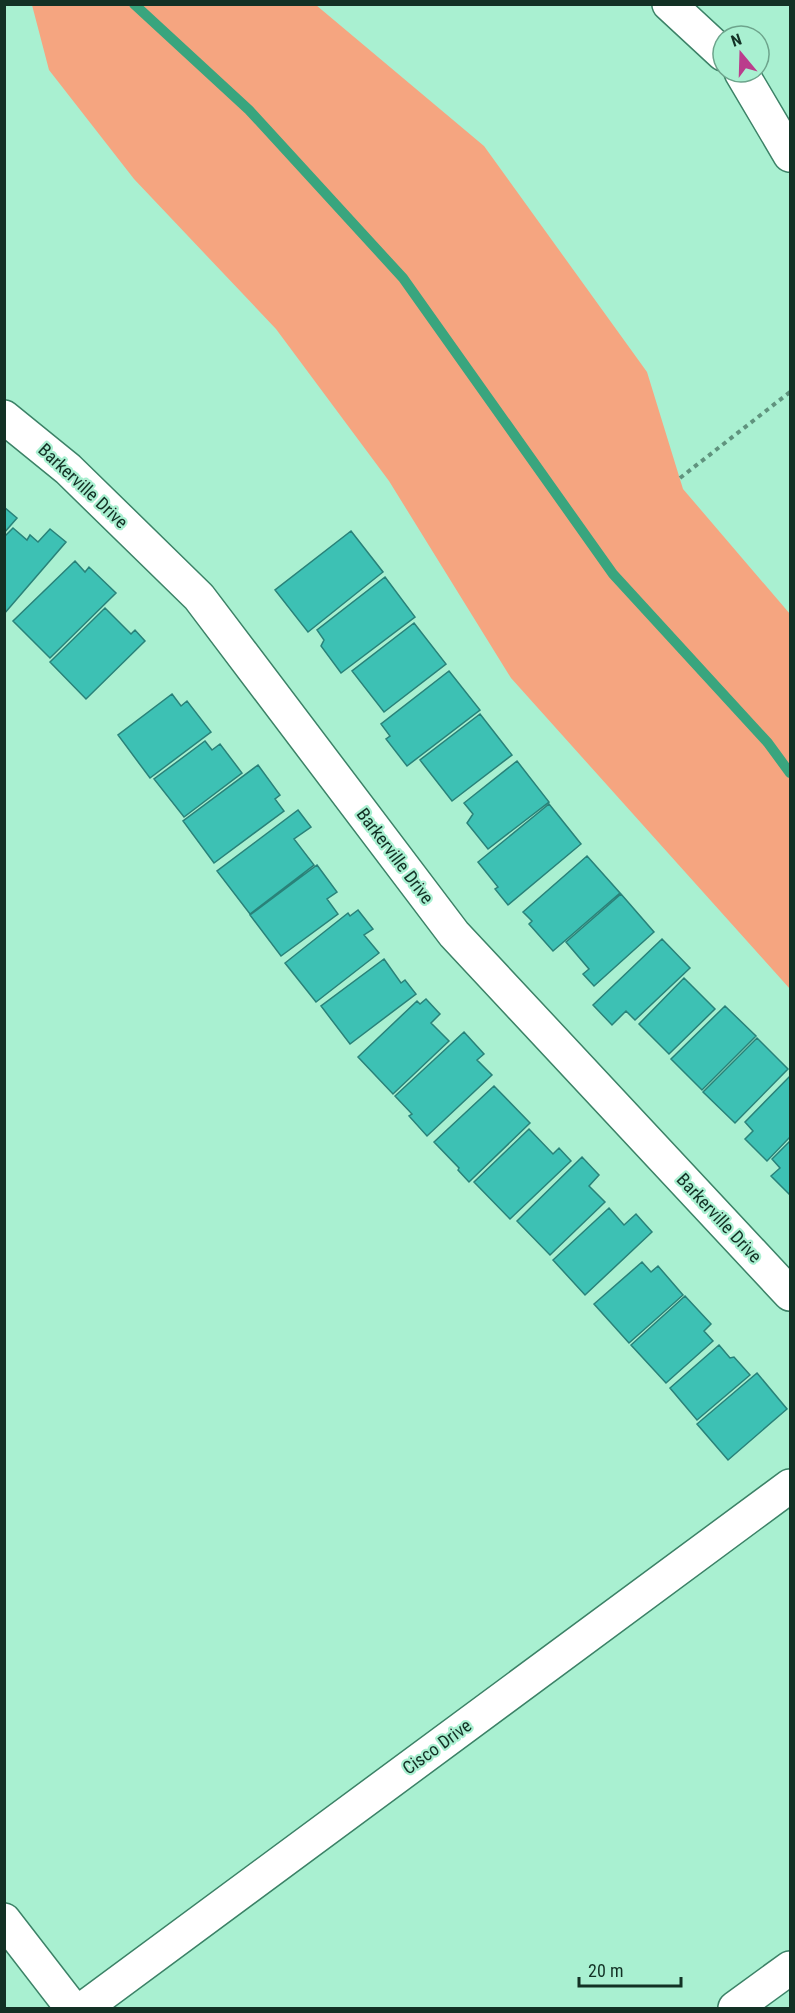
<svg xmlns="http://www.w3.org/2000/svg" width="795" height="2013" viewBox="0 0 795 2013" font-family="'Roboto Condensed',sans-serif">
  <rect width="100%" height="100%" fill="#a9f0d1"/>
  <path fill="#f5a580" d="M 32,5 L 316,5 L 484,146 L 647,372 L 683,489 L 790,614 L 790,989 L 511,678 L 389,481 L 276,329 L 134,179 L 49,70 Z"/>
  <g fill="none" stroke-linecap="round" stroke-linejoin="round">
    <path stroke="#39a57e" stroke-width="10" d="M 134,4 L 249,110 L 403,278 L 613,574 L 768,743 L 790,773"/>
  </g>
  <path fill="#3dc1b4" stroke="#298279" stroke-width="1.5" d="M 4,507 L 17,518 L 4,533 Z
    M 13,528 L 27,540 L 30,535 L 38,542 L 50,529 L 66,542 L 4,614 L 4,537 Z
    M 351,531 L 383,572 L 308,632 L 275,590 Z
    M 75,561 L 85,572 L 89,567 L 116,593 L 50,658 L 13,621 Z
    M 385,577 L 415,617 L 341,673 L 321,646 L 324,640 L 317,630 Z
    M 105,608 L 131,634 L 135,630 L 145,641 L 86,699 L 50,662 Z
    M 414,623 L 446,664 L 384,712 L 352,671 Z
    M 449,671 L 480,710 L 407,766 L 386,739 L 390,736 L 381,724 Z
    M 172,694 L 181,706 L 187,701 L 211,732 L 150,778 L 118,735 Z
    M 480,714 L 512,755 L 452,801 L 420,760 Z
    M 205,741 L 212,750 L 220,744 L 242,773 L 184,817 L 154,779 Z
    M 517,761 L 549,802 L 488,849 L 467,823 L 473,814 L 464,803 Z
    M 258,765 L 280,795 L 275,799 L 284,811 L 214,863 L 183,821 Z
    M 549,804 L 581,844 L 508,905 L 495,889 L 498,887 L 478,862 Z
    M 298,810 L 311,827 L 294,839 L 314,865 L 250,914 L 217,871 Z
    M 587,856 L 620,893 L 553,951 L 529,924 L 532,921 L 523,912 Z
    M 317,865 L 337,892 L 327,899 L 338,914 L 281,956 L 250,915 Z
    M 621,894 L 654,932 L 594,986 L 583,974 L 589,969 L 566,942 Z
    M 358,910 L 373,929 L 364,935 L 379,953 L 316,1002 L 285,963 L 348,913 L 350,916 Z
    M 662,939 L 690,968 L 635,1020 L 626,1011 L 612,1025 L 593,1005 Z
    M 384,959 L 401,983 L 405,980 L 416,994 L 350,1044 L 321,1006 Z
    M 684,978 L 715,1009 L 669,1054 L 639,1024 Z
    M 426,999 L 440,1014 L 431,1023 L 449,1041 L 393,1094 L 358,1057 L 417,1001 L 420,1004 Z
    M 725,1006 L 756,1036 L 702,1090 L 671,1059 Z
    M 464,1032 L 484,1054 L 477,1060 L 492,1075 L 427,1136 L 409,1116 L 412,1114 L 395,1096 Z
    M 757,1038 L 788,1069 L 735,1123 L 703,1092 Z
    M 790,1076 L 790,1137 L 767,1161 L 745,1139 L 753,1131 L 745,1122 Z
    M 494,1086 L 530,1123 L 469,1182 L 458,1170 L 459,1168 L 434,1142 Z
    M 529,1129 L 553,1154 L 559,1148 L 571,1161 L 510,1219 L 474,1182 Z
    M 790,1141 L 790,1192 L 789,1194 L 771,1176 L 780,1168 L 772,1159 Z
    M 582,1157 L 599,1175 L 589,1186 L 605,1202 L 550,1255 L 517,1221 Z
    M 609,1208 L 624,1225 L 636,1214 L 652,1232 L 585,1295 L 553,1260 Z
    M 642,1262 L 651,1272 L 658,1266 L 683,1295 L 629,1343 L 594,1304 Z
    M 685,1296 L 711,1324 L 704,1331 L 713,1341 L 666,1383 L 631,1345 Z
    M 719,1345 L 730,1358 L 734,1357 L 750,1375 L 697,1420 L 670,1388 Z
    M 757,1373 L 787,1409 L 728,1460 L 697,1424 Z"/>
  <g fill="none" stroke-linecap="round" stroke-linejoin="round">
    <defs>
      <path id="minor" d="M 669,4 L 723,54
        M 741,72 L 790,155
        M 4,417 L 68,469 L 199,597 L 454,934 L 790,1294
        M 4,1920 L 72,2008
        M 84,2008 L 790,1486
        M 735,2008 L 790,1968"/>
    </defs>
    <use href="#minor" stroke="#3c8267" stroke-width="36"/>
    <path stroke="#60937e" stroke-width="4" stroke-dasharray="4.5 4.5" stroke-linecap="butt" d="M 680,478 L 790,392"/>
    <use href="#minor" stroke="#fff" stroke-width="33"/>
  </g>
  <g text-anchor="middle" stroke-width="4.5" stroke-linejoin="round" paint-order="stroke">
    <g font-size="18" fill="#133125" stroke="#a9f0d1">
      <text transform="translate(83 486) rotate(43)" y="6">Barkerville Drive</text>
      <text transform="translate(395 856) rotate(53)" y="6">Barkerville Drive</text>
      <text transform="translate(719 1218) rotate(47)" y="6">Barkerville Drive</text>
      <text transform="translate(437 1747) rotate(-36)" y="6">Cisco Drive</text>
    </g>
  </g>
  <rect width="795" height="2013" fill="none" stroke="#133125" stroke-width="12"/>
  <g transform="translate(741 54) rotate(341)"><circle r="28" fill="#a9f0d1" stroke="#6da48c" stroke-width="1.5"/>
  <path d="M0-4.5L10 22L0 15L-10 22Z" fill="#ba3d8c"/>
  <text y="-9" font-size="16" font-weight="bold" text-anchor="middle" fill="#133125">N</text>
  </g>
  <path d="M579 1977v9h102v-9" fill="none" stroke="#133125" stroke-width="3"/>
  <text x="588" y="1977" font-size="18" fill="#133125" stroke="#a9f0d1" stroke-width="4.5" paint-order="stroke">20 m</text>
</svg>
